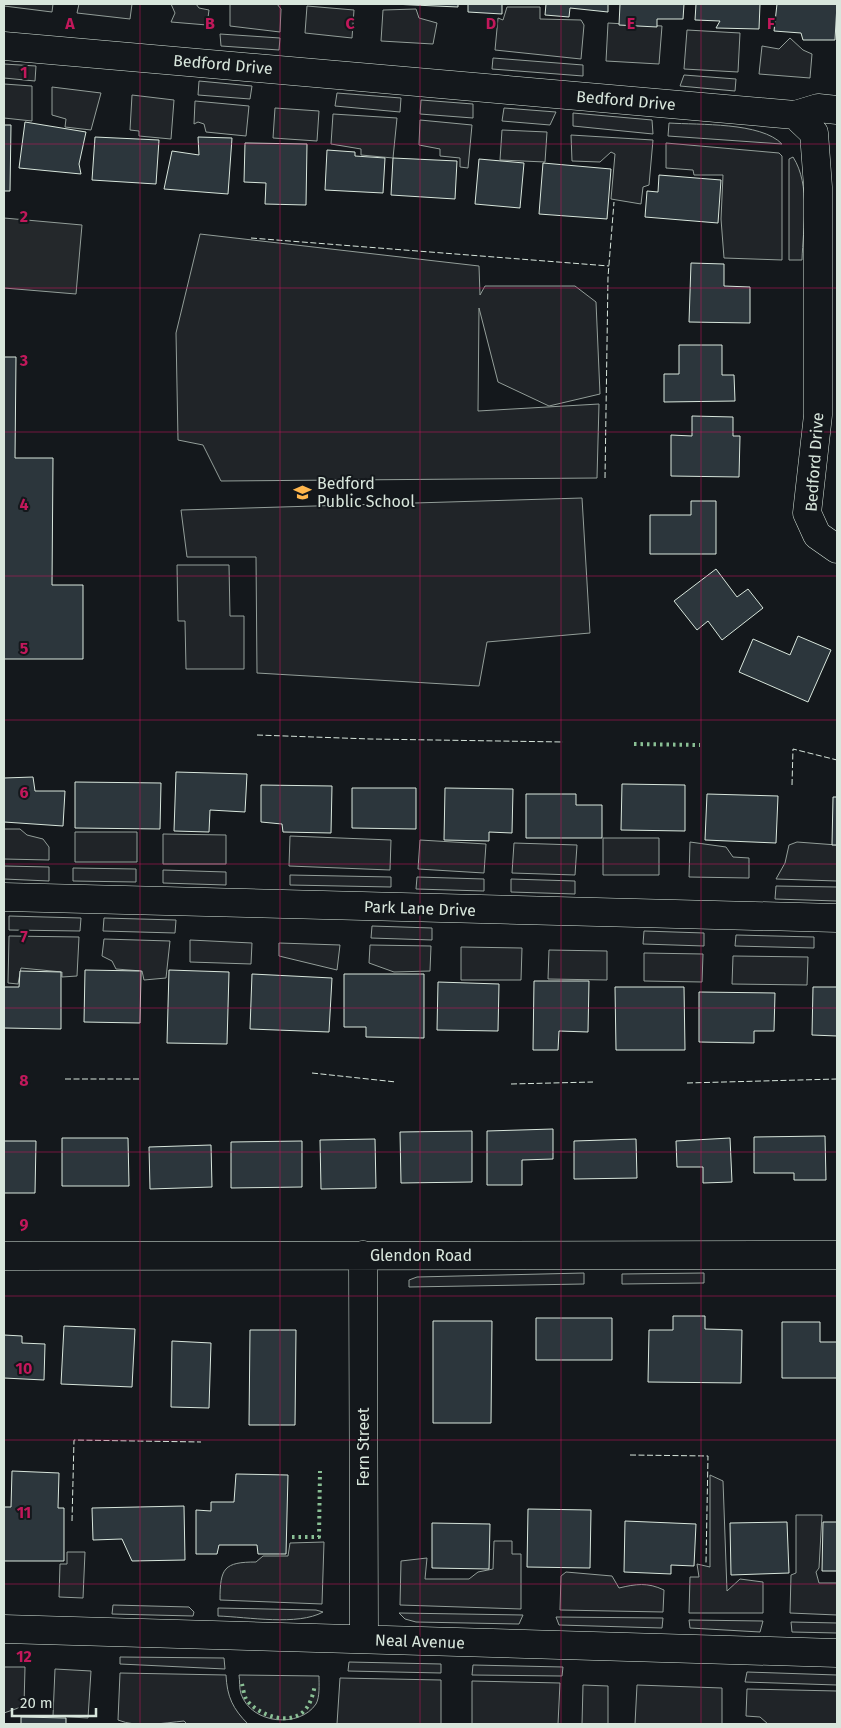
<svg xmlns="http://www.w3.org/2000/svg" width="841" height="1728" viewBox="0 0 841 1728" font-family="'Fira Sans',sans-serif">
  <rect width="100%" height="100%" fill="#14181c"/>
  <path fill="#202428" stroke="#939e99" d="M 4,4 L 53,4 L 52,12 L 4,6 Z
    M 79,4 L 132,4 L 130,19 L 77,13 Z
    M 171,4 L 196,4 L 199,8 L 209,10 L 207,25 L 171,22 L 175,13 Z
    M 230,4 L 277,4 L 281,9 L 280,32 L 230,26 Z
    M 307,6 L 354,10 L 352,38 L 305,33 Z
    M 507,7 L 540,7 L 540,19 L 581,20 L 584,25 L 581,59 L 495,50 L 498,18 L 503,20 Z
    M 416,9 L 419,18 L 437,23 L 433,44 L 381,41 L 383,10 Z
    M 608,23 L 662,26 L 659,64 L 606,61 Z
    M 687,30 L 740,33 L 738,72 L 684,69 Z
    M 220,34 L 280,38 L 279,50 L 221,46 Z
    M 790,38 L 803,50 L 812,54 L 810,78 L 759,74 L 762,46 L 779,49 Z
    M 493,58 L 583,65 L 583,76 L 492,69 Z
    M 4,64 L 36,66 L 35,81 L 4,78 Z
    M 684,75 L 736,79 L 735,91 L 680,86 Z
    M 199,81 L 252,86 L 250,99 L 198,95 Z
    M 4,84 L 32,86 L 32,121 L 4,118 Z
    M 52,87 L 101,93 L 91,130 L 65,127 L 66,119 L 52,115 Z
    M 337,93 L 401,98 L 400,112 L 335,106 Z
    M 132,95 L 174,100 L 171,139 L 139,136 L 139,131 L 130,130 Z
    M 421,100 L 473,104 L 473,118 L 420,114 Z
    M 195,101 L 249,106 L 246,136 L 206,132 L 204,124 L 198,122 L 194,124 Z
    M 275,108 L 319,111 L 317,141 L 273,138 Z
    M 504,108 L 556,112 L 550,125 L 502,121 Z
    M 573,113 L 652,120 L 653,134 L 573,126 Z
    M 333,114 L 397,118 L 393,158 L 361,155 L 361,149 L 331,144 Z
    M 420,120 L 472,125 L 468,168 L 460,167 L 460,158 L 440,156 L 440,149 L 419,145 Z
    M 669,123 C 699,125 761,122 782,144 L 668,136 Z
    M 502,130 L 547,132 L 545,162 L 500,160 Z
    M 571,135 L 653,140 L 649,185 L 643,187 L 641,204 L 611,199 L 615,154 L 611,152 L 600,162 L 572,161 Z
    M 666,143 L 779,153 L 782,156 L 782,260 L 724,258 L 721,219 L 723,175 L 694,175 L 693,170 L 666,168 Z
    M 793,157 C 811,185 803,228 802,260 L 789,260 L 789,159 Z
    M 200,234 L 479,266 L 480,295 L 485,286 L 575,286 L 596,302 L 600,394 L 549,406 L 498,382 L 479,308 L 478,411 L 599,404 L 597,478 L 221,481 L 203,445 L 178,440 L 176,333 Z
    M 582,498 L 590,633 L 487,642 L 479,686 L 257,673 L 256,557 L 187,557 L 181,510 Z
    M 177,565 L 229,565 L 230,616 L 244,616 L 244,669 L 186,669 L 185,621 L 178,621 Z
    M 4,829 L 20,829 L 27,835 L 43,839 L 49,847 L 49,860 L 4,859 Z
    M 75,832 L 137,832 L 137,862 L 75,862 Z
    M 163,834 L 226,835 L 226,864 L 163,864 Z
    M 290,836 L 391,840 L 390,870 L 289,866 Z
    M 603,838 L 659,838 L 659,875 L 603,875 Z
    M 420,840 L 486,844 L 484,873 L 418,869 Z
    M 690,842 L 726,847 L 733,857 L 749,858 L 749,878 L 689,877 Z
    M 797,842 L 837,845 L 837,881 L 776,879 L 785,863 L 789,845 Z
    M 514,843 L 577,845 L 575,875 L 512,873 Z
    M 4,866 L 49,867 L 49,881 L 4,879 Z
    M 73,868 L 136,869 L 136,882 L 73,881 Z
    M 163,870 L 226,872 L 226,885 L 163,883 Z
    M 290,875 L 391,877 L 391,887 L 290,885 Z
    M 417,877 L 484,879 L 484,891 L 416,889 Z
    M 511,879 L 575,881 L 575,894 L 511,892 Z
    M 776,886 L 837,887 L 837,901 L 775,899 Z
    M 9,916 L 81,918 L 80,931 L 9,930 Z
    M 104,918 L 176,920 L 175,933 L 103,931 Z
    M 372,926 L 432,928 L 432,940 L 371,938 Z
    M 644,931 L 704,933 L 704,946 L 643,944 Z
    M 736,935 L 814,937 L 814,948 L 735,946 Z
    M 9,936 L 79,937 L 77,976 L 62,977 L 62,972 L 21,968 L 18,984 L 8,983 Z
    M 104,939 L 170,941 L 166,978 L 144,980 L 142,971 L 116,969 L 112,961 L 102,956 Z
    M 190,940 L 252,943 L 251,964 L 190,962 Z
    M 279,943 L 340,945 L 337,970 L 279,956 Z
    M 370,945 L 431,946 L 430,971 L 394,972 L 369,963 Z
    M 461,947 L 522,948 L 521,980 L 461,980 Z
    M 549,950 L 607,951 L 607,980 L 548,979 Z
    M 644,953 L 703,954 L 702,982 L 644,981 Z
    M 733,956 L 808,957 L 807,985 L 732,984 Z
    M 584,1273 L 584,1284 L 409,1287 L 409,1280 L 417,1277 Z
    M 704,1273 L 704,1283 L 622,1284 L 622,1274 Z
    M 710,1475 L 723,1481 L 727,1591 L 740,1579 L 763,1582 L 763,1613 L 689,1613 L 690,1577 L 699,1577 L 697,1564 L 710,1567 Z
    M 796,1515 L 822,1515 L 819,1568 L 816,1572 L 819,1583 L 837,1583 L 837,1615 L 790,1613 L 791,1575 L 796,1573 Z
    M 494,1541 L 512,1541 L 512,1554 L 521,1554 L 521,1609 L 400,1605 L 401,1561 L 427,1558 L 425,1579 L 469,1579 L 478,1572 L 493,1569 Z
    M 324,1542 L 322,1604 L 220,1600 C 220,1568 224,1562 256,1562 L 263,1556 L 288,1556 L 290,1543 Z
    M 67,1552 L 85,1552 L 83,1598 L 59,1597 L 60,1564 L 67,1564 Z
    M 566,1572 L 612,1576 L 619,1588 C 636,1584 647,1582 664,1590 L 663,1612 L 560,1610 L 561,1576 Z
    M 113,1605 L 189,1607 L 194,1612 L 193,1616 L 112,1614 Z
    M 218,1608 L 316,1610 L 323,1612 C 298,1626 248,1617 218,1616 Z
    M 399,1613 L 523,1615 L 519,1624 L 416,1622 L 405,1619 Z
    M 556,1617 L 663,1618 L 662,1628 L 559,1625 Z
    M 689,1620 L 763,1621 L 760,1632 L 690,1628 Z
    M 791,1622 L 837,1623 L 837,1633 L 792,1632 Z
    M 120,1657 L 224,1658 L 225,1669 L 120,1664 Z
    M 349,1662 L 441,1664 L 441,1673 L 348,1671 Z
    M 473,1665 L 563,1667 L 562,1676 L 472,1675 Z
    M 4,1667 L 25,1667 L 24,1706 L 4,1713 Z
    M 55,1669 L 91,1671 L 88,1718 L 53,1716 Z
    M 747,1672 L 837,1675 L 837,1685 L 745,1682 Z
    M 120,1673 L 226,1675 C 227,1697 233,1709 248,1724 L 187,1724 L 184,1721 C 164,1723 137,1728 118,1720 Z
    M 239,1675 L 319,1676 C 319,1684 320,1697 316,1704 C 300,1728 252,1725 241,1694 C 239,1688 240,1681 239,1675 Z
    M 340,1678 L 441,1680 L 441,1724 L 337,1724 Z
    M 472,1681 L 560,1683 L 558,1724 L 472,1724 Z
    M 583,1685 L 608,1686 L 608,1724 L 582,1724 Z
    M 637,1685 L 722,1688 L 722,1724 L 635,1724 Z
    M 747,1689 L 837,1691 L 837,1724 L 768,1724 L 760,1717 L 746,1716 Z"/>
  <path fill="#24282b" stroke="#939e99" d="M 4,218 L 82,225 L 76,294 L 4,288 Z"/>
  <path fill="#2c363c" stroke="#d8e6dc" d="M 392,4 L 458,4 L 458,7 Z
    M 468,4 L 502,4 L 502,14 L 468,12 Z
    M 546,4 L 608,4 L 608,12 L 570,8 L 569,17 L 545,15 Z
    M 620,4 L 684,4 L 683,19 L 657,19 L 657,27 L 619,25 Z
    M 696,4 L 760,4 L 759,29 L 716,28 L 720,21 L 695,20 Z
    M 777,4 L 837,4 L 835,40 L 803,40 L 801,33 L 774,31 Z
    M 25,122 L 86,132 L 79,164 L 81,174 L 19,168 Z
    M 4,125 L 11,125 L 10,191 L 4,191 Z
    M 95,137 L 159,140 L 156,184 L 92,180 Z
    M 198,137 L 232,138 L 228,194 L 164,189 L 172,151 L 199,155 Z
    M 245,143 L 307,144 L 306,205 L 265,204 L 266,183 L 244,182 Z
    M 327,150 L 355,152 L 355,156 L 385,158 L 383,193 L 325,190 Z
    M 393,158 L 457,161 L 455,199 L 391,195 Z
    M 479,159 L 524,163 L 520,208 L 475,204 Z
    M 543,163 L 611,169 L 607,219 L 539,214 Z
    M 659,175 L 721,180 L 718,223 L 645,217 L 647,191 L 658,192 Z
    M 691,263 L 724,264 L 724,286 L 750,287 L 750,323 L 689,322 Z
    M 679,345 L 722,345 L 722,375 L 734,375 L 735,401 L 664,402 L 664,374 L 679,374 Z
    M 4,357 L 16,357 L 15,458 L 53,458 L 52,585 L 83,585 L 83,659 L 4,659 Z
    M 692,416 L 733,417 L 733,436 L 740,436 L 739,477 L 671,476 L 671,435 L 692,436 Z
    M 691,501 L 716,501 L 716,554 L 650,554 L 650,515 L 691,515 Z
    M 716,569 L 737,597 L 748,589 L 763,608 L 722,640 L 708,621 L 697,630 L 674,601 Z
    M 798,636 L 831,650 L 808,702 L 739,672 L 753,639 L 790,655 Z
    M 176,772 L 247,774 L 245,812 L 210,810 L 209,832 L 174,831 Z
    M 33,777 L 35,791 L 65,791 L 63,826 L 4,822 L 4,778 Z
    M 75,782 L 161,783 L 160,829 L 75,828 Z
    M 622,784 L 685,785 L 685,831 L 621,830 Z
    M 261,785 L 332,786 L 331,833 L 283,832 L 282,824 L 261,822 Z
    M 352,788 L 416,788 L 416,829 L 352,828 Z
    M 445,788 L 513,789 L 512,833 L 489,832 L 489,841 L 444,840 Z
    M 526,794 L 576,794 L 576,805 L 602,805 L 602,838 L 526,838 Z
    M 707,794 L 778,796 L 776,843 L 705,840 Z
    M 833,797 L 837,797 L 837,845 L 832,845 Z
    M 85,970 L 141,971 L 140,1023 L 84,1022 Z
    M 169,970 L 229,972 L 227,1044 L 167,1043 Z
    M 20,971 L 61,972 L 61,1029 L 4,1028 L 4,987 L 19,987 Z
    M 252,974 L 332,978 L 329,1032 L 250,1029 Z
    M 344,974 L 424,974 L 424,1038 L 366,1037 L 366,1027 L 344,1027 Z
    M 534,981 L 589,981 L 588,1032 L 559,1031 L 558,1050 L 533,1050 Z
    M 438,982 L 499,984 L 498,1031 L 437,1030 Z
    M 615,987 L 684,987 L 685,1050 L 616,1050 Z
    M 813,987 L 837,987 L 837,1036 L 812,1035 Z
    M 699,992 L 775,993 L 774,1031 L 754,1031 L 754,1043 L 699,1042 Z
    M 553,1129 L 553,1159 L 522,1160 L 522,1185 L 487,1185 L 487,1131 Z
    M 472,1131 L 472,1182 L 401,1183 L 400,1132 Z
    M 825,1136 L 826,1180 L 794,1180 L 794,1173 L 754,1173 L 754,1137 Z
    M 62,1138 L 128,1138 L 129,1186 L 62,1186 Z
    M 730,1138 L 732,1182 L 703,1183 L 703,1167 L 677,1167 L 676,1141 Z
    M 375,1139 L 376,1188 L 321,1189 L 320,1140 Z
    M 636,1139 L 637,1178 L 574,1179 L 574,1141 Z
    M 4,1141 L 36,1141 L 35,1193 L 4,1193 Z
    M 302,1141 L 302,1187 L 231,1188 L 231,1142 Z
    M 211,1145 L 212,1187 L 150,1189 L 149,1147 Z
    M 673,1316 L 705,1316 L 705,1329 L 742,1330 L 741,1383 L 648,1382 L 649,1330 L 673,1330 Z
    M 536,1318 L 612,1318 L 612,1360 L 536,1360 Z
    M 433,1321 L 492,1321 L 491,1423 L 433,1423 Z
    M 782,1322 L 820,1322 L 820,1342 L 837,1342 L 837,1378 L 782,1378 Z
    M 64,1326 L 135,1329 L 132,1387 L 61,1384 Z
    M 250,1330 L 296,1330 L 295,1425 L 249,1425 Z
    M 4,1335 L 22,1336 L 22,1343 L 45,1344 L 44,1380 L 4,1378 Z
    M 172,1341 L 211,1343 L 209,1408 L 171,1407 Z
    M 12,1471 L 59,1473 L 58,1508 L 64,1508 L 64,1561 L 4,1561 L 4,1507 L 11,1507 Z
    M 236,1474 L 288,1475 L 286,1554 L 258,1554 L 257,1545 L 219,1545 L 217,1554 L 196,1554 L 196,1510 L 211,1511 L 211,1502 L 234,1502 Z
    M 184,1506 L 185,1560 L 132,1561 L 122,1539 L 93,1540 L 92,1508 Z
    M 528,1509 L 591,1510 L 590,1568 L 527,1567 Z
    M 625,1521 L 696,1524 L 694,1566 L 671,1565 L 671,1574 L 624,1572 Z
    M 787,1522 L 789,1573 L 731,1575 L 730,1523 Z
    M 823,1522 L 837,1522 L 837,1571 L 822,1571 Z
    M 432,1523 L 490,1524 L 489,1569 L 432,1568 Z
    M 21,1717 L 66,1718 L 66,1724 L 21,1724 Z"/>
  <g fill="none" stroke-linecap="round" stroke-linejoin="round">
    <defs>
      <path id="minor" d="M 4,46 L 795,115 L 814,133 L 818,187 L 818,415 L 807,513 L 817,535 L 837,549
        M 795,115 L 818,108 L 837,110
        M 4,897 L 837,918
        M 363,1255 L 364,1639
        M 4,1256 L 837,1255
        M 4,1629 L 837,1653"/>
    </defs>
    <use href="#minor" stroke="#d8e6dc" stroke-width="29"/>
    <use href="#minor" stroke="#14181c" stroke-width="28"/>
    <path stroke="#8ac095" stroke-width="4" stroke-dasharray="2.5 4" stroke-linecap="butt" d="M 634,744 L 700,745
      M 292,1537 L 319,1537 L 320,1471
      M 242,1684 C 243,1688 244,1695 246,1699 C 257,1715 290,1727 305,1710 C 311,1703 313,1694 315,1685"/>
    <path stroke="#d8e6dc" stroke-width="1" stroke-dasharray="6 2.5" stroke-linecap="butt" d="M 251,238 L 609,266
      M 605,478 L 608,277 L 614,202
      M 257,735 L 370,739 L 563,742
      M 792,785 L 793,749 L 837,760
      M 312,1073 L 396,1082
      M 65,1079 L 141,1079
      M 687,1083 L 837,1079
      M 511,1084 L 593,1082
      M 630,1455 L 708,1456 L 706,1563
      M 72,1521 L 74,1440 L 201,1442"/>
  </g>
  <path fill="none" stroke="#c2185b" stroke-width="1" stroke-opacity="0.55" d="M 140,4 L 140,1724M 280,4 L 280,1724M 420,4 L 420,1724M 561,4 L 561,1724M 701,4 L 701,1724M 4,144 L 837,144M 4,288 L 837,288M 4,432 L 837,432M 4,576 L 837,576M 4,720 L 837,720M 4,864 L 837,864M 4,1008 L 837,1008M 4,1152 L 837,1152M 4,1296 L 837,1296M 4,1440 L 837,1440M 4,1584 L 837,1584"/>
  <defs>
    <symbol id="school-bare" viewBox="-9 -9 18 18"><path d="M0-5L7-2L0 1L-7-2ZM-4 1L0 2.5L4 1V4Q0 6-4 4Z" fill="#ffb74d" stroke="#14181c" stroke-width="2.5" paint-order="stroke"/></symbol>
  </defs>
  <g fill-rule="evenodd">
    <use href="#school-bare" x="290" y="480" width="25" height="25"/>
  </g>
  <g text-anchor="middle" stroke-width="4" stroke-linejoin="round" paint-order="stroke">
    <g font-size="16" fill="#d8e6dc" stroke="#14181c">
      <text transform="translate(223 64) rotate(5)" y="6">Bedford Drive</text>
      <text transform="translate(626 100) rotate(5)" y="6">Bedford Drive</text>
      <text transform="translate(814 462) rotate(-86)" y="6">Bedford Drive</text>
      <text transform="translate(420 908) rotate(2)" y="6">Park Lane Drive</text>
      <text x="421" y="1261">Glendon Road</text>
      <text transform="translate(363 1447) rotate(-90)" y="6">Fern Street</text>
      <text transform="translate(420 1641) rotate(2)" y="6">Neal Avenue</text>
    </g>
    <g font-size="16" fill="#d8e6dc" stroke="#14181c" text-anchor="start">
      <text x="317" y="489">Bedford<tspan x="317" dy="18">Public School</tspan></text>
    </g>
  </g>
  <g font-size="16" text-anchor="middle" font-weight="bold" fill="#c2185b" stroke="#14181c" stroke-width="4" stroke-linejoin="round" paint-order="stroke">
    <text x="70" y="29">A</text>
    <text x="210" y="29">B</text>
    <text x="350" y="29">C</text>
    <text x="491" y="29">D</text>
    <text x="631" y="29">E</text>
    <text x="771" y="29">F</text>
    <text x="24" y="78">1</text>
    <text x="24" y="222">2</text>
    <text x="24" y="366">3</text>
    <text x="24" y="510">4</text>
    <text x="24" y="654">5</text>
    <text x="24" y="798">6</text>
    <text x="24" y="942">7</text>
    <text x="24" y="1086">8</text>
    <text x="24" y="1230">9</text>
    <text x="24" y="1374">10</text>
    <text x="24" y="1518">11</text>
    <text x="24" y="1662">12</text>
  </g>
  <rect width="841" height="1728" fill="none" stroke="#d8e6dc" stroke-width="10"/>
  <path d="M12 1708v8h84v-8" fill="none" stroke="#d8e6dc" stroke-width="2.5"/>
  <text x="20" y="1708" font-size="15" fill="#d8e6dc" stroke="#14181c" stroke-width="4" paint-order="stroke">20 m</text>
</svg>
